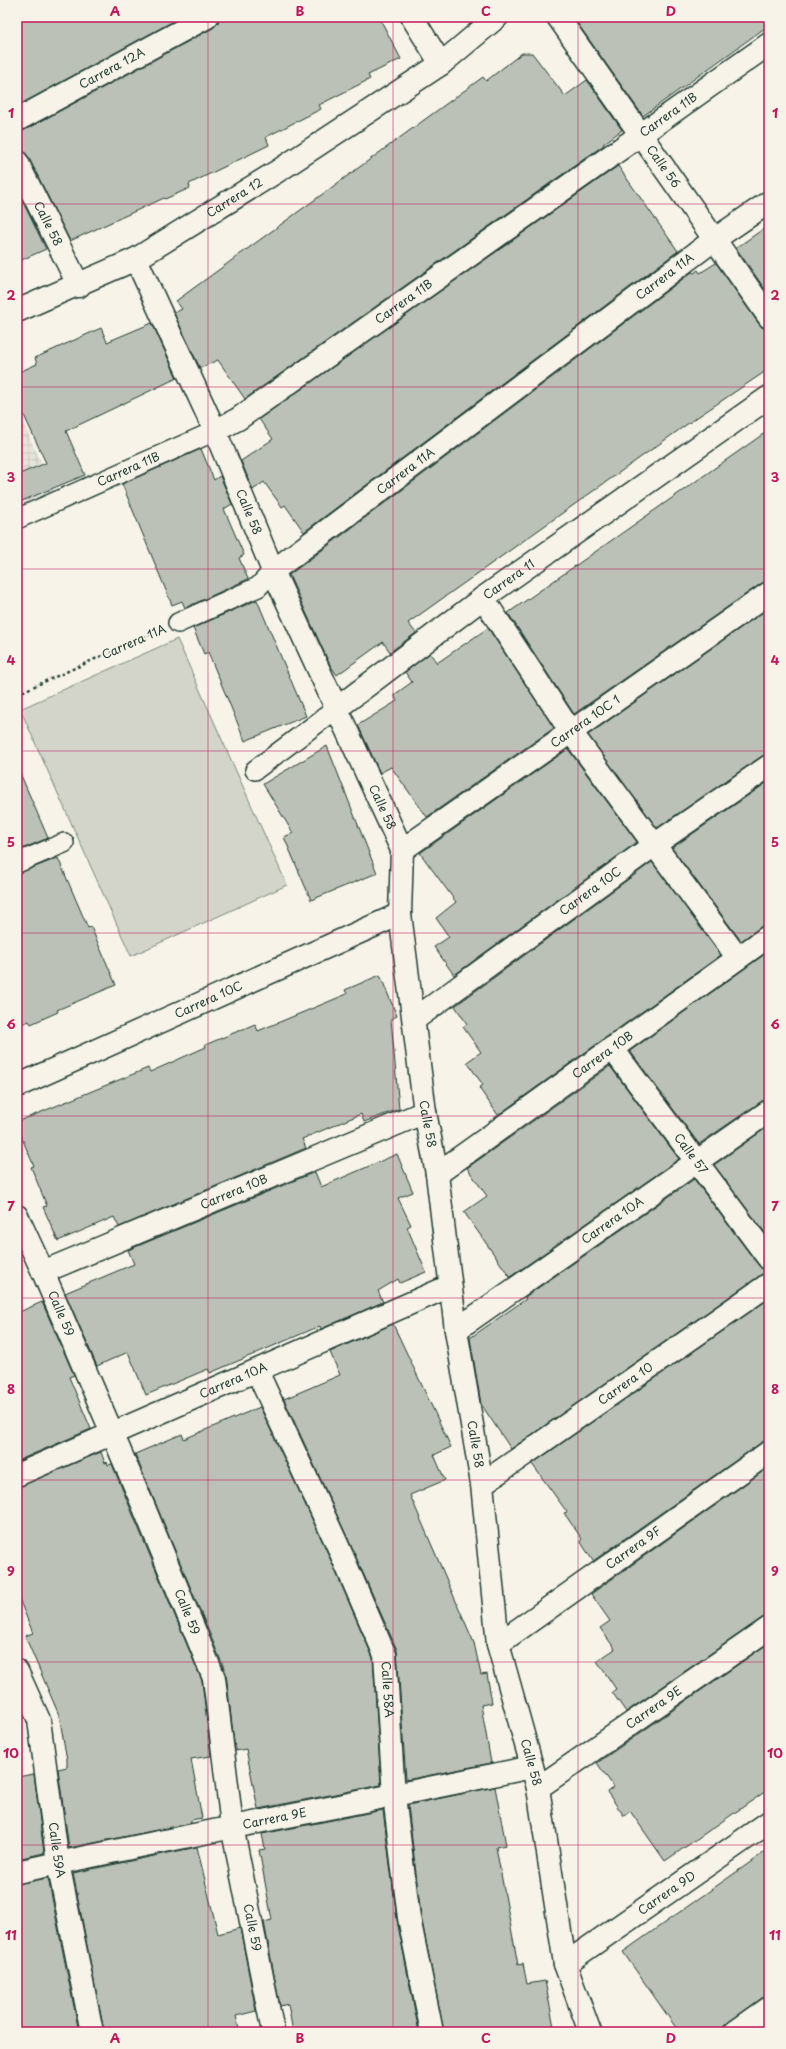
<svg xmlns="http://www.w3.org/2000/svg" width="786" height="2049" viewBox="0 0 786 2049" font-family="'Playpen Sans',sans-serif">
  <defs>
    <pattern id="industrial-grid" width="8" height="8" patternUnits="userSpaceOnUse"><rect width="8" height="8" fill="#e5e4d9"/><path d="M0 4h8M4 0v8" fill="none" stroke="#c4c4bb"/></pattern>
  </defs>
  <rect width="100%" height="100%" fill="#f7f3e8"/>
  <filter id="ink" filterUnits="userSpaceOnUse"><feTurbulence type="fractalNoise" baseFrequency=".025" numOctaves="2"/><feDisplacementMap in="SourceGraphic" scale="8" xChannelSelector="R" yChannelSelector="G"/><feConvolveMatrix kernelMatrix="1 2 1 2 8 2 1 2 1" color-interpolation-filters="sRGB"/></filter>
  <g filter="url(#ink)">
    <path fill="url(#industrial-grid)" d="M 17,410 L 56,494 L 17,510 Z"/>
    <path fill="#d3d5ca" stroke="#79897f" d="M 177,639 L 287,885 L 131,956 L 20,709 Z"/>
    <path fill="#bbc1b6" stroke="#1f3d34" d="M 17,17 L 181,17 L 17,106 Z
      M 219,17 L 379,17 L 401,59 L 368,75 L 370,79 L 319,105 L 321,109 L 266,137 L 269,145 L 189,184 L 190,188 L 165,199 L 164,198 L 70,241 L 28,156 L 24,151 L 17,150 L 17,132 L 23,131 L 213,28 L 218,23 Z
      M 573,17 L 769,17 L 769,25 L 643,116 Z
      M 522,53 L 532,53 L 565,96 L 587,80 L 622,130 L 603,144 L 604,145 L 245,399 L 218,360 L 200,368 L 174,313 L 182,309 L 176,301 L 483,77 L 486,81 Z
      M 618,166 L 678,251 L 304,532 L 285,505 L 282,507 L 264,482 L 253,490 L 241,461 L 273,439 L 259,419 Z
      M 17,190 L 46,249 L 17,262 Z
      M 769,225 L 769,295 L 736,248 Z
      M 716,263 L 759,324 L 763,328 L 769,329 L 769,369 L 693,420 L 408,623 L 416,633 L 390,652 L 383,642 L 337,675 L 330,665 L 289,575 L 692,272 L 694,273 L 698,270 L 700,273 Z
      M 152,323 L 177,378 L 66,431 L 85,475 L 17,503 L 17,475 L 46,463 L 17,400 L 17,373 L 37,364 L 35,358 L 101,328 L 107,342 Z
      M 769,430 L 769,581 L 762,583 L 574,714 L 508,613 Z
      M 201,449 L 214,480 L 220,476 L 232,504 L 224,509 L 244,555 L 239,558 L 248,579 L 185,608 L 182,601 L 172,605 L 122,484 Z
      M 257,600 L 306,716 L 245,741 L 208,652 L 204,654 L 193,628 Z
      M 769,608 L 769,754 L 762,756 L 657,828 L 588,735 Z
      M 488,628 L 554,728 L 427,817 L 391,767 L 380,773 L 358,725 L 397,701 L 394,695 L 412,682 L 405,672 L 430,653 L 437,663 Z
      M 327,746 L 377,873 L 311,900 L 284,837 L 293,833 L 263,784 Z
      M 568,749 L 637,842 L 454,975 L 434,947 L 449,937 L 436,918 L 456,902 L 420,853 Z
      M 17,766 L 48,838 L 17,851 Z
      M 769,781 L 769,924 L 762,926 L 741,941 L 672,848 Z
      M 58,858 L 88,928 L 91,927 L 116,985 L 57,1010 L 58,1012 L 31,1024 L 29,1021 L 17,1026 L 17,874 Z
      M 652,862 L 721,955 L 498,1115 L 479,1088 L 483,1085 L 467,1062 L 481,1052 L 463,1027 L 467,1024 L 455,1006 Z
      M 769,951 L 769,1099 L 762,1101 L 699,1144 L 630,1051 Z
      M 380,975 L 397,1016 L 391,1019 L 399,1109 L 364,1122 L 361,1114 L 302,1139 L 306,1148 L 119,1227 L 114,1217 L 58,1241 L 43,1207 L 47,1206 L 31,1167 L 34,1166 L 17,1127 L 17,1122 L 148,1068 L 150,1072 L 206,1047 L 205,1045 L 255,1024 L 258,1031 L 347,994 L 345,990 Z
      M 610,1066 L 679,1159 L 510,1277 L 464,1212 L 487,1196 L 467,1168 Z
      M 769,1126 L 769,1238 L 714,1165 Z
      M 397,1154 L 413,1192 L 398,1198 L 411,1225 L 407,1227 L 426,1272 L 400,1283 L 398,1279 L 378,1291 L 383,1302 L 321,1329 L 320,1326 L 210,1373 L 208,1369 L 146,1395 L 128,1352 L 97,1366 L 65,1293 L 134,1264 L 128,1250 L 315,1172 L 321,1187 Z
      M 694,1179 L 759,1266 L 769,1272 L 762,1274 L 511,1449 L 481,1404 L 470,1338 L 526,1299 L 525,1297 Z
      M 769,1299 L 769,1440 L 762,1442 L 593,1561 L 580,1541 L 582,1539 L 564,1513 L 567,1512 L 532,1464 Z
      M 42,1302 L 74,1375 L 69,1377 L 91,1429 L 17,1461 L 17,1313 Z
      M 393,1324 L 451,1447 L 434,1455 L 445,1480 L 410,1495 L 474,1643 L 481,1675 L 487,1674 L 492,1703 L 481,1705 L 491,1763 L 406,1780 L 397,1650 L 348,1539 L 283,1397 L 284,1399 L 340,1375 L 330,1352 Z
      M 260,1407 L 326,1549 L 373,1658 L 381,1785 L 258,1809 L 246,1749 L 235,1751 L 226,1673 L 135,1454 L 182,1434 L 184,1439 Z
      M 101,1452 L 105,1463 L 107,1462 L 108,1465 L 112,1464 L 202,1681 L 211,1756 L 191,1759 L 202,1818 L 191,1820 L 191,1823 L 69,1848 L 58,1769 L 67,1767 L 67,1760 L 59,1715 L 25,1636 L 33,1633 L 17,1594 L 17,1487 Z
      M 769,1467 L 769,1616 L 762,1618 L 626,1712 L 612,1692 L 616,1689 L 597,1661 L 615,1649 L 600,1628 L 610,1621 L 591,1594 Z
      M 769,1643 L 769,1789 L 665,1861 L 630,1811 L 624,1816 L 607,1792 L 614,1787 L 597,1763 Z
      M 34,1774 L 44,1853 L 17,1859 L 17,1777 Z
      M 495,1787 L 506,1845 L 496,1847 L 518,1965 L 523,1964 L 527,1984 L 545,1981 L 555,2032 L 444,2032 L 421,1916 L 408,1805 Z
      M 383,1810 L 397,1920 L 419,2032 L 293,2032 L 288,2004 L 280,2006 L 264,1922 L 272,1920 L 259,1850 L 265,1849 L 262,1834 Z
      M 197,1847 L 218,1934 L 240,1928 L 256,2011 L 236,2016 L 240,2032 L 104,2032 L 73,1873 Z
      M 769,1849 L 769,1996 L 762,1998 L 716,2032 L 679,2032 L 623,1952 Z
      M 48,1878 L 79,2032 L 17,2032 L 17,1884 Z"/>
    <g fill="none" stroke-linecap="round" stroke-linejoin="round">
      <defs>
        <g id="service">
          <path id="s1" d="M 17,519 L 215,431"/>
          <path d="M 178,623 L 258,587 L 273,571"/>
          <path d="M 255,770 L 336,709"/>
          <path d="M 17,863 L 64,843"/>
        </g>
        <g id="minor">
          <path d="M 412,17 L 441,64"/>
          <path id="s2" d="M 17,120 L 207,17"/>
          <path id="s3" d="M 17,162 L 79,286"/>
          <path id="s4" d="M 136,259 L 215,431 L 273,571 L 402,850 L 400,914 L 425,1112 L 437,1174 L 456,1330 L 482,1484 L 498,1644 L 538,1788 L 565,1964 L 590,2032"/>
          <path id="s5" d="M 215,431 L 238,419 L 769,44"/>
          <path id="s6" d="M 273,571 L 715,239 L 769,202"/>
          <path d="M 483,598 L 571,732 L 738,958"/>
          <path id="s7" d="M 336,709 L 483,598 L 769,397"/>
          <path id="s8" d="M 402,850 L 769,593"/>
          <path id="s9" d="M 415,1019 L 654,845 L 769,766"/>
          <path id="s10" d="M 612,1048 L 769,1259"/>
          <path id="s11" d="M 17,1086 L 400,914"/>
          <path id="s12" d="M 437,1174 L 769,936"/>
          <path id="s13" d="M 17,1216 L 43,1272 L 143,1505 L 214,1678 L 232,1826 L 273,2032"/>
          <path id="s14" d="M 43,1272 L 425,1112"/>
          <path id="s15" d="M 456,1330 L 769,1111"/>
          <path id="s16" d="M 257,1371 L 337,1544 L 385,1655 L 394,1796 L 409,1918 L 432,2032"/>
          <path id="s17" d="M 17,1475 L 450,1286"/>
          <path id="s18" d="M 482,1484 L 769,1284"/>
          <path id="s19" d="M 498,1644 L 769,1452"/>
          <path id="s20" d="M 17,1671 L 39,1720 L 58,1863 L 92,2032"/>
          <path id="s21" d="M 538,1788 L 769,1628"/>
          <path id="s22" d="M 17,1872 C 188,1834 361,1803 532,1767"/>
          <path id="s23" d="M 565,1964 L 769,1822"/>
          <path d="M 735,2032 L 769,2008"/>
        </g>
        <g id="tertiary">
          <path id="s24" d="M 558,17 L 769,317"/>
        </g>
        <g id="secondary">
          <path id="s25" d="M 17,311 L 136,259 L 281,169 L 441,64 L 497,17"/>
        </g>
      </defs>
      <use href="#service" stroke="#1f3d34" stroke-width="22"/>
      <use href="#minor" stroke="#1f3d34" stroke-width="25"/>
      <use href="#tertiary" stroke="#1f3d34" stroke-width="25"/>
      <use href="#secondary" stroke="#1f3d34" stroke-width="25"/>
      <path stroke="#1f3d34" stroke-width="2.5" stroke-dasharray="3 3" stroke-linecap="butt" d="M 17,694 L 153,633"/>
      <use href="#service" stroke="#f7f3e8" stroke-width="19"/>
      <use href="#minor" stroke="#f7f3e8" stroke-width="22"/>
      <use href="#tertiary" stroke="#f7f3e8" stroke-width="22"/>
      <use href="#secondary" stroke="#f7f3e8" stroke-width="22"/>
    </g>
  </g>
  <path fill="none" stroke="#c2185b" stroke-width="1" stroke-opacity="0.55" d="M 208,17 L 208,2032M 393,17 L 393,2032M 578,17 L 578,2032M 17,204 L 769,204M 17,387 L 769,387M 17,569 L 769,569M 17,751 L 769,751M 17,933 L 769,933M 17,1116 L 769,1116M 17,1298 L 769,1298M 17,1480 L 769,1480M 17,1662 L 769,1662M 17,1845 L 769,1845"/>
  <g text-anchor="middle" stroke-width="3.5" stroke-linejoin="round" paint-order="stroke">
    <g font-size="12" fill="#1f3d34" stroke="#f7f3e8">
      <text dy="4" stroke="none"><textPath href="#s2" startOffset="108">Carrera 12A</textPath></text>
      <text dy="4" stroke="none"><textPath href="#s5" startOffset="553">Carrera 11B</textPath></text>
      <text dy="4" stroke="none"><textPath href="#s24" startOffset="183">Calle 56</textPath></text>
      <text dy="4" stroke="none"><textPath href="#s25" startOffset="246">Carrera 12</textPath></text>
      <text dy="4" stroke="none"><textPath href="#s3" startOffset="69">Calle 58</textPath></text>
      <text dy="4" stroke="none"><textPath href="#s6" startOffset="490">Carrera 11A</textPath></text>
      <text dy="4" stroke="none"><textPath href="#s5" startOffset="229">Carrera 11B</textPath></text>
      <text dy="4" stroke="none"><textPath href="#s1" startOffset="122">Carrera 11B</textPath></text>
      <text dy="4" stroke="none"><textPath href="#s6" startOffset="166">Carrera 11A</textPath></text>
      <text dy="4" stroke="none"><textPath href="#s4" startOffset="277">Calle 58</textPath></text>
      <text dy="4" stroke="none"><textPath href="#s7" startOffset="216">Carrera 11</textPath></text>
      <text transform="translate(134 642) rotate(-24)" y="4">Carrera 11A</text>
      <text dy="4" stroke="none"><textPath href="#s8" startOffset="224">Carrera 10C 1</textPath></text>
      <text dy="4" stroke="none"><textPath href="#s4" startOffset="601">Calle 58</textPath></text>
      <text dy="4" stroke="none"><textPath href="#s9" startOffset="217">Carrera 10C</textPath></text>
      <text dy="4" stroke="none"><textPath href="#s11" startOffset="210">Carrera 10C</textPath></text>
      <text dy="4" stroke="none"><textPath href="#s12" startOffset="204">Carrera 10B</textPath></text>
      <text dy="4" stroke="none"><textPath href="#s4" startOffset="924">Calle 58</textPath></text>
      <text dy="4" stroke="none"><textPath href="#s10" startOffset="132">Calle 57</textPath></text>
      <text dy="4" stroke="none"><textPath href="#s14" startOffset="207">Carrera 10B</textPath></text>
      <text dy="4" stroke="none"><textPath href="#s15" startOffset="191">Carrera 10A</textPath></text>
      <text dy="4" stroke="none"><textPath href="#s13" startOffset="107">Calle 59</textPath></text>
      <text dy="4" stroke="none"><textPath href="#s17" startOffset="236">Carrera 10A</textPath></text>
      <text dy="4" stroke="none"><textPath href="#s18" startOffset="175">Carrera 10</textPath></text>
      <text dy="4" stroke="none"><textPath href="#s4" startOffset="1248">Calle 58</textPath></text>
      <text dy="4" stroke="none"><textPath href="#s19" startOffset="166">Carrera 9F</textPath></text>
      <text dy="4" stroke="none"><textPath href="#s13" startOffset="431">Calle 59</textPath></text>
      <text dy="4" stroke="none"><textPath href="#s16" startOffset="346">Calle 58A</textPath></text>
      <text dy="4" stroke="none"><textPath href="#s21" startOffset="141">Carrera 9E</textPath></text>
      <text dy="4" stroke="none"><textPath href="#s4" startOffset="1572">Calle 58</textPath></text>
      <text dy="4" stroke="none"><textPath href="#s22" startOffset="263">Carrera 9E</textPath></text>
      <text dy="4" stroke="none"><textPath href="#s20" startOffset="185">Calle 59A</textPath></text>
      <text dy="4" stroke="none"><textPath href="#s23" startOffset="124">Carrera 9D</textPath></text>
      <text dy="4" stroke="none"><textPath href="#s13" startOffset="755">Calle 59</textPath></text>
    </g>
  </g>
  <rect width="786" height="2049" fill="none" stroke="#f7f3e8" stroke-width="44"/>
  <rect x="22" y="22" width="742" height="2005" fill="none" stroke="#c2185b" stroke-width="1.5"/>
  <g font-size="13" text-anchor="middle" font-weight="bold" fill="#c2185b">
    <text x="115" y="16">A</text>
    <text x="300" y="16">B</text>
    <text x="486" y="16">C</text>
    <text x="671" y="16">D</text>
    <text x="11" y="118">1</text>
    <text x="775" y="118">1</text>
    <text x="11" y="300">2</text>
    <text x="775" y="300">2</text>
    <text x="11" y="482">3</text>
    <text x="775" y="482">3</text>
    <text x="11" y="665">4</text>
    <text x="775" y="665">4</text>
    <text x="11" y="847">5</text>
    <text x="775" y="847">5</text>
    <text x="11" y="1029">6</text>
    <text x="775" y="1029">6</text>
    <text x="11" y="1211">7</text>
    <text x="775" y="1211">7</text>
    <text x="11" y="1394">8</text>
    <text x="775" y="1394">8</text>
    <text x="11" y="1576">9</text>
    <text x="775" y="1576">9</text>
    <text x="11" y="1758">10</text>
    <text x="775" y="1758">10</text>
    <text x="11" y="1940">11</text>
    <text x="775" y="1940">11</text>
    <text x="115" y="2043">A</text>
    <text x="300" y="2043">B</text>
    <text x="486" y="2043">C</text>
    <text x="671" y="2043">D</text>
  </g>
</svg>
